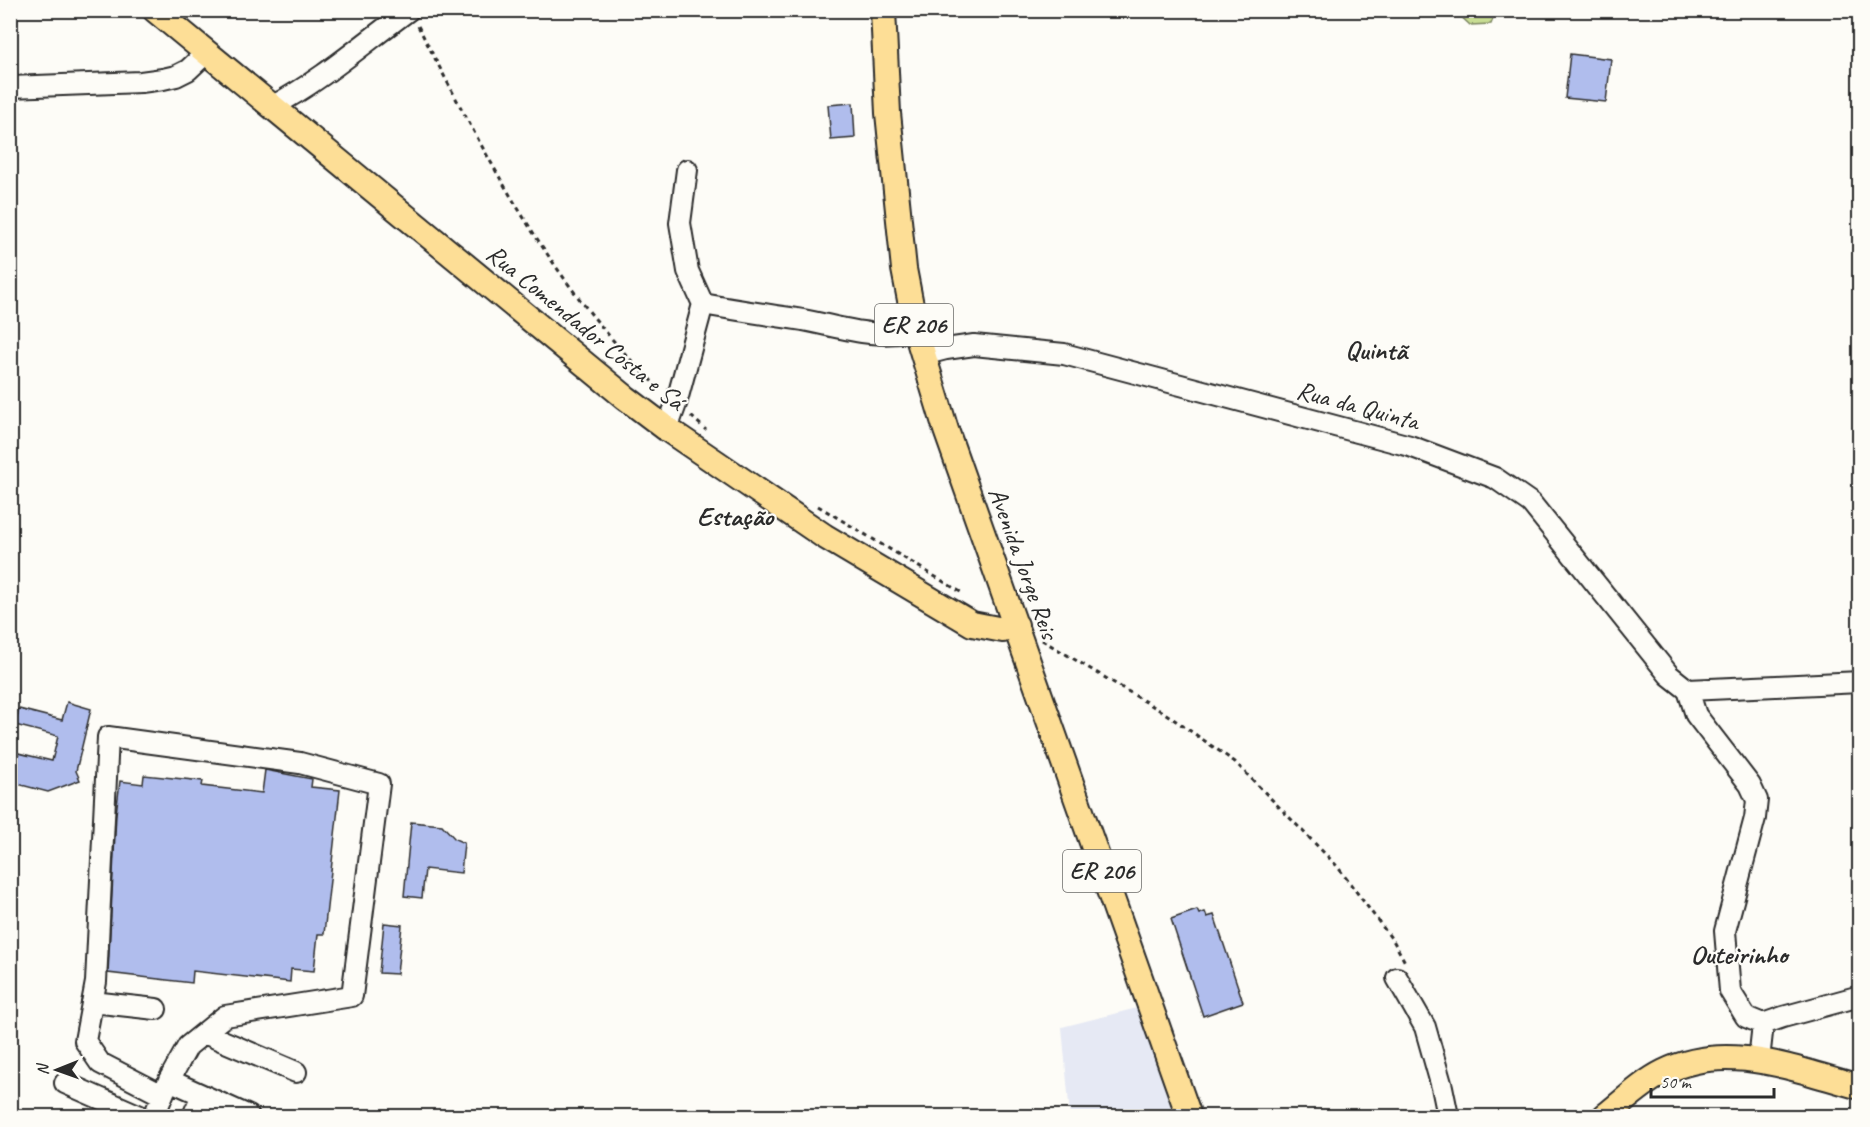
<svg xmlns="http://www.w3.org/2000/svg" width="1870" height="1127" viewBox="0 0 1870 1127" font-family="Caveat,sans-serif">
  <rect width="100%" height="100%" fill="#fdfcf7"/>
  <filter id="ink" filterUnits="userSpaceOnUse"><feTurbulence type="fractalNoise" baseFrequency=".0167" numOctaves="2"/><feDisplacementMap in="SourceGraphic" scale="12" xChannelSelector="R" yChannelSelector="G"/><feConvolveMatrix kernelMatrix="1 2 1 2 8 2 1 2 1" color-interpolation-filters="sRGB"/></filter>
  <g filter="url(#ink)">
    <path fill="#e6e9f4" d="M 1137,1008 L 1174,1116 L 1070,1116 L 1062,1027 Z"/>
    <path fill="#c8dd93" stroke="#7a845f" stroke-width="1.5" d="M 1455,11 L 1496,11 L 1491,24 L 1470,25 Z"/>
    <path fill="#b0bded" stroke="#2b2b2b" stroke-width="1.5" d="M 1570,54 L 1611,59 L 1606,102 L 1565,98 Z
      M 853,103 L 855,138 L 831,140 L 828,105 Z
      M 67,702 L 91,709 L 76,771 L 80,780 L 48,792 L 10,782 L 10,751 L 52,761 L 58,736 L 15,725 L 19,709 L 62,720 Z
      M 265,770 L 312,779 L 311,787 L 340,790 L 324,934 L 318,934 L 314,971 L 291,969 L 290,982 L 193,971 L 192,983 L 108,973 L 116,814 L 120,781 L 143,784 L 144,775 L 203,781 L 202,786 L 262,793 Z
      M 411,822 L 442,825 L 455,839 L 464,843 L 461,873 L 425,869 L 422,898 L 404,896 Z
      M 1197,910 L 1199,914 L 1205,912 L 1207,917 L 1214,915 L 1243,1002 L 1203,1016 L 1171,919 Z
      M 384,923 L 402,925 L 397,974 L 379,973 Z"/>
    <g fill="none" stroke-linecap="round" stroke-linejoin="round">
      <defs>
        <path id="minor" d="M 10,87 L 141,82 L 163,79 L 176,76 L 188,70 L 206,53
          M 271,107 C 321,81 364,43 409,10
          M 687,170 L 680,223 L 688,271 L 703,304
          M 923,355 L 946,349 L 974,345 L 1064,354 L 1410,446 L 1495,478 L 1531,503 L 1669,675 L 1688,690
          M 667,429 L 676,404 L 703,304 C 736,310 769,315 803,320 C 845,328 871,339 916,331
          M 1688,690 L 1696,715 L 1750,785 L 1757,800 L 1755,818 L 1725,931 L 1730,991 L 1746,1017 L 1763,1024 L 1759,1060
          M 1688,690 L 1860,682
          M 1397,978 L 1425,1027 L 1442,1087 L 1448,1116
          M 92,1002 L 156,1009
          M 1763,1024 L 1783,1017 L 1860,996
          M 204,1033 L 296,1072
          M 169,1080 L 249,1116
          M 65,1083 L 140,1116
          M 154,1116 L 169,1080 L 188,1046 L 225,1016 L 352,996 L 379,784 L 300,763 L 108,737 L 96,982 L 85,1041 L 100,1063 L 162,1095
          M 193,1116 L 202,1095"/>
        <path id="major" d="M 155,10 L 626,398 L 667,429 L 824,536 L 972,624 L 1003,630 L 1016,625
          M 883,10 L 888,113 L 904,269 L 916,331 L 946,430 L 1189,1116
          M 1605,1116 C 1624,1101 1642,1083 1664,1072 C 1727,1040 1796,1070 1860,1087"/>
      </defs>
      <use href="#minor" stroke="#2b2b2b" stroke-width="24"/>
      <use href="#major" stroke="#2b2b2b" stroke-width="28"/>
      <path stroke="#2b2b2b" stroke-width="3" stroke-dasharray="4.5 4.5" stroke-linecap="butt" d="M 418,26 C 486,156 553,289 661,390
        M 691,416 L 706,430
        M 818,506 L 964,594
        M 1042,640 L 1166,714 L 1235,762 L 1337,866 L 1394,942 L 1405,962"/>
      <use href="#minor" stroke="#fdfcf7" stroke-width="20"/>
      <use href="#major" stroke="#fdde96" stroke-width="24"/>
    </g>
  </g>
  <g text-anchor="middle" stroke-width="4.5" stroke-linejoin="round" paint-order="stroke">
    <g fill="#fdfcf7" stroke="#6a6a68" stroke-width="1.5">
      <rect x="875" y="304" width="78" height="42" rx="4.5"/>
      <rect x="1063" y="850" width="78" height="42" rx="4.5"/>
    </g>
    <g font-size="24" font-weight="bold" fill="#2b2b2b">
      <text x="914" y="333">ER 206</text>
      <text x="1102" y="879">ER 206</text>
    </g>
    <g font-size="26" fill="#2b2b2b" stroke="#fdfcf7">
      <text transform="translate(586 327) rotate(39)" y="9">Rua Comendador Costa e Sá</text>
      <text transform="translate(1358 405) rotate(15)" y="9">Rua da Quinta</text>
      <text transform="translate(1024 563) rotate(70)" y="9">Avenida Jorge Reis</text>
    </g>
    <g font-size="27" font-weight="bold" fill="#2b2b2b" stroke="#fdfcf7">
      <text x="1376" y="359">Quintã</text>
      <text x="735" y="525">Estação</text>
      <text x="1739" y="963">Outeirinho</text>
    </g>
  </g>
  <rect width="1870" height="1127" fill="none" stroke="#fdfcf7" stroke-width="36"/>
  <rect x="18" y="18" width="1834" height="1091" fill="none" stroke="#2b2b2b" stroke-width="2" filter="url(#ink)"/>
  <g transform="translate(57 1070) rotate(269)" stroke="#fdfcf7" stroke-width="4.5" paint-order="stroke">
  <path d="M0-4.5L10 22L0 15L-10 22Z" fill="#2b2b2b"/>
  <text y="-9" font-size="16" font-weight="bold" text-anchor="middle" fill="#2b2b2b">N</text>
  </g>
  <path d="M1651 1088v9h123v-9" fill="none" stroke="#2b2b2b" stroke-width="3"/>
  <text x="1660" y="1088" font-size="18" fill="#2b2b2b" stroke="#fdfcf7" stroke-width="4.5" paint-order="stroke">50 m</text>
</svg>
